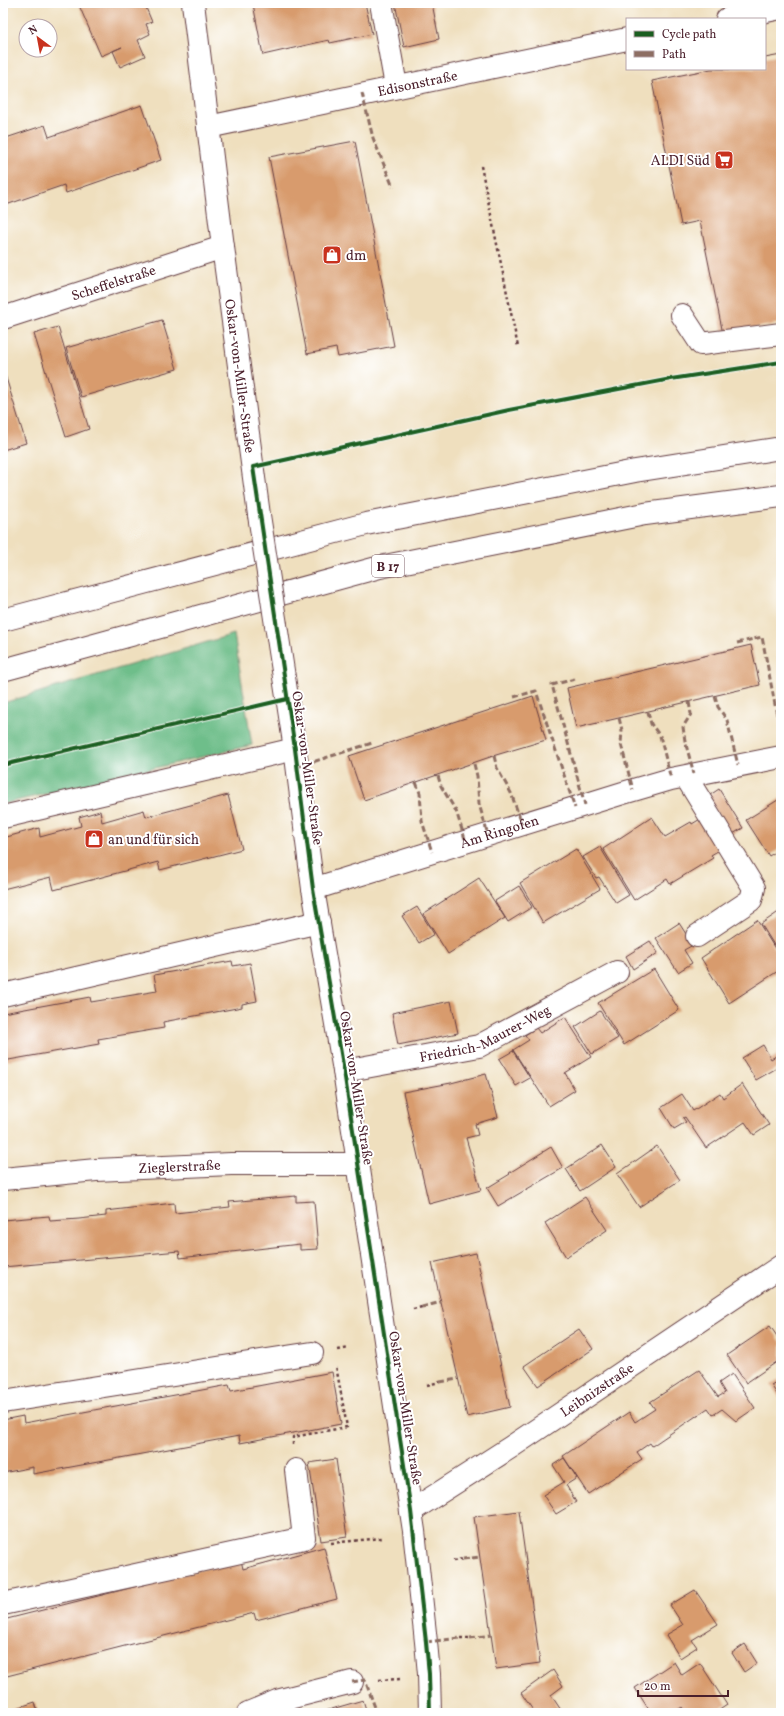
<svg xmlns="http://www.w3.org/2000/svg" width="784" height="1716" viewBox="0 0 784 1716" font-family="Vollkorn,serif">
  <rect width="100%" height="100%" fill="#fff"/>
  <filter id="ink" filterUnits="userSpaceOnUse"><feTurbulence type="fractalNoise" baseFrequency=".025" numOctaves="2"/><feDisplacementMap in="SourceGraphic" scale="8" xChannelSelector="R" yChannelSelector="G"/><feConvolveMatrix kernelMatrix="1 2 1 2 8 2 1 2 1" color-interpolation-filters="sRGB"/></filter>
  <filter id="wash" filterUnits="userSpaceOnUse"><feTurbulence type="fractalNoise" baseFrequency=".012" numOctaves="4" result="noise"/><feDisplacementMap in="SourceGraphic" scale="16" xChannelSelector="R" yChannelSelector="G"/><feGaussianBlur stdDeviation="0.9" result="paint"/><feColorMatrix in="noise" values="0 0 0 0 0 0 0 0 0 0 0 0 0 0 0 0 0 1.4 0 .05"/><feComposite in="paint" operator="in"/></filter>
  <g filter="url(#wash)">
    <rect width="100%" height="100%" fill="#efdfbe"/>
    <path fill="#6ebe8a" stroke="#5c6e5a" d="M 234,634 L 252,745 L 3,804 L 3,703 Z"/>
    <g id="blocks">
      <path fill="#d89b6d" d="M 78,3 L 144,3 L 152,22 L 146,24 L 150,34 L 138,40 L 145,56 L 120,67 L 113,51 L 122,47 L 101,56 Z
        M 256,3 L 365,3 L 372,34 L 330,43 L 329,40 L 263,55 L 253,4 Z
        M 395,3 L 432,3 L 439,39 L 404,47 Z
        M 781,55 L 781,323 L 723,334 L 700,221 L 681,225 L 652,81 L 711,69 L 765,69 L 765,58 Z
        M 142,105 L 161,160 L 66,193 L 64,185 L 3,206 L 3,139 L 45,125 L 49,137 Z
        M 355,141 L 394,346 L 338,357 L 336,348 L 307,354 L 269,157 Z
        M 162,320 L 177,369 L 81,397 L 66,348 Z
        M 58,327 L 89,429 L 66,437 L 34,334 Z
        M 3,368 L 26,443 L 3,450 Z
        M 751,645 L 760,685 L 576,728 L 567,688 Z
        M 533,696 L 546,740 L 496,755 L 364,800 L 349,756 Z
        M 719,789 L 743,828 L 731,835 L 707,797 Z
        M 228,795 L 242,849 L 160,870 L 158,862 L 54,890 L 51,877 L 3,889 L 3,838 L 39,828 L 40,837 L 81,826 L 79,817 L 100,811 L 102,822 L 144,810 L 146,817 Z
        M 781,798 L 781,848 L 769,856 L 746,820 Z
        M 652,817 L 665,837 L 691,822 L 692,824 L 702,818 L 721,849 L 711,855 L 713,858 L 670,884 L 667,879 L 634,900 L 603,849 Z
        M 600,847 L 629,895 L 616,903 L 599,877 L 596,878 L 583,857 Z
        M 576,849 L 600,889 L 543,923 L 520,883 Z
        M 479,878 L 505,918 L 448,954 L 423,914 Z
        M 519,886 L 532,907 L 508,922 L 495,901 Z
        M 417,907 L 434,934 L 419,943 L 402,916 Z
        M 780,911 L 781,941 L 774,945 L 761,924 Z
        M 757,920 L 781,958 L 781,969 L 729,1003 L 701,958 Z
        M 679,923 L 693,945 L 684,950 L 692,963 L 678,972 L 656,938 Z
        M 650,941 L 658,953 L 633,969 L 626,956 Z
        M 232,961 L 233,966 L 250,963 L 257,1001 L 242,1004 L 242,1007 L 163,1022 L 164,1028 L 98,1039 L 99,1044 L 3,1061 L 3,1013 L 90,997 L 91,1002 L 157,991 L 154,975 Z
        M 654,969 L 679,1010 L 624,1045 L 598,1003 Z
        M 451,1001 L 458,1033 L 398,1045 L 392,1013 Z
        M 600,1011 L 618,1038 L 592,1054 L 575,1027 Z
        M 565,1017 L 591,1057 L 565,1073 L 575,1090 L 549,1106 L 513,1050 L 529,1040 L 525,1035 L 536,1028 L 540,1033 Z
        M 763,1045 L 771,1059 L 781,1053 L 781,1074 L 777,1068 L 756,1080 L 742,1058 Z
        M 513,1051 L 530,1078 L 516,1086 L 499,1059 Z
        M 486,1074 L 498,1117 L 475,1124 L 478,1135 L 466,1138 L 481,1190 L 429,1204 L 403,1092 L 451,1083 Z
        M 742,1084 L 769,1125 L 754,1135 L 745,1122 L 706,1148 L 685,1117 L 683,1118 L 686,1122 L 674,1129 L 661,1108 L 682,1094 L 693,1111 L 720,1093 L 723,1098 Z
        M 602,1145 L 616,1167 L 580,1191 L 566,1169 Z
        M 657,1146 L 680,1180 L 639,1207 L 617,1174 Z
        M 551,1147 L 563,1168 L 498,1206 L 487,1188 L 510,1174 L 509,1173 Z
        M 296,1196 L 296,1202 L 314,1201 L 318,1249 L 300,1250 L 300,1244 L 180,1258 L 179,1251 L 3,1267 L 3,1220 L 49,1216 L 50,1221 L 79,1219 L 106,1216 L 106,1211 L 174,1203 L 175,1213 L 230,1207 L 229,1202 Z
        M 585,1197 L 607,1230 L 566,1257 L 545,1223 Z
        M 476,1253 L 510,1407 L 467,1417 L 432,1263 Z
        M 770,1326 L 781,1342 L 781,1359 L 746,1383 L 727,1355 Z
        M 579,1329 L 593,1349 L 538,1386 L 524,1366 Z
        M 699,1370 L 718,1397 L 725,1393 L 719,1383 L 732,1374 L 755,1408 L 736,1421 L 722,1409 L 713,1415 L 708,1408 L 652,1446 L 650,1443 L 637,1452 L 642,1459 L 588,1494 L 563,1456 L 629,1412 L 635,1422 L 655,1409 L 650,1402 Z
        M 332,1372 L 341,1424 L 240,1443 L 239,1436 L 33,1474 L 33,1467 L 3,1473 L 3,1420 L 23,1416 L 24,1423 L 229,1385 L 231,1391 Z
        M 781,1379 L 781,1400 L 771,1385 Z
        M 564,1458 L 577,1478 L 566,1485 L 576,1502 L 556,1514 L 543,1495 L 564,1482 L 553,1465 Z
        M 336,1459 L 347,1537 L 321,1541 L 309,1463 Z
        M 519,1511 L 540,1663 L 496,1669 L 474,1517 Z
        M 324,1547 L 337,1599 L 256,1620 L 254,1613 L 3,1677 L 3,1620 L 241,1560 L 243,1569 Z
        M 695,1590 L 718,1624 L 692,1640 L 697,1647 L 680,1658 L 666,1635 L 683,1625 L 670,1605 Z
        M 745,1644 L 757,1663 L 744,1672 L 732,1653 Z
        M 674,1662 L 682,1675 L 700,1663 L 727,1705 L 715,1713 L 686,1713 L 682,1707 L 673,1713 L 651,1713 L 635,1688 Z
        M 553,1670 L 563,1686 L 551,1695 L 563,1713 L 535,1713 L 521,1693 Z
        M 363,1700 L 367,1713 L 318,1713 Z
        M 35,1702 L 38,1713 L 9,1713 L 8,1711 Z"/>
    </g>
  </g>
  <g filter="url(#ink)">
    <use href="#blocks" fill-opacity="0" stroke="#633c41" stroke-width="1"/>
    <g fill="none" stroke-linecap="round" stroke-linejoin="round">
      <defs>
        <g id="minor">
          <path id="s1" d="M 193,3 L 223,247 L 259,515"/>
          <path d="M 381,3 L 396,86"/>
          <path d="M 727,19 L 781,8"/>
          <path id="s2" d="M 208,127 L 627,39"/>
          <path d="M 682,315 L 701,344 L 781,334"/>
          <path id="s3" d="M 3,318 L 223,247"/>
          <path d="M 276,625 L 295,749 L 313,889 L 344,1071 L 414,1531 L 426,1642 L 429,1674 L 430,1713"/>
          <path d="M 686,777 L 754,888 L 751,900 L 697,936"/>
          <path d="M 3,817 L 295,749"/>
          <path id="s4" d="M 313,889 L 623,793 L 671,779 L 781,757"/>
          <path d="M 3,995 L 319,922"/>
          <path id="s5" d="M 344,1071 L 479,1046 L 617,972"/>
          <path id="s6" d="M 3,1179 L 96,1170 L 231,1164 L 357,1164"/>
          <path d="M 3,1402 L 312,1353"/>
          <path id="s7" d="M 411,1511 L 511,1447 L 781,1266"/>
          <path d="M 3,1604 L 304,1538 L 296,1470"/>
          <path d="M 248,1713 L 277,1701 L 352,1682"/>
        </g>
        <path id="highway" d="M 3,620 L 366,524 L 635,471 L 781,448
          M 3,670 L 380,567 L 645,514 L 781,496"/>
      </defs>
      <use href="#minor" stroke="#633c41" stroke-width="24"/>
      <use href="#highway" stroke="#633c41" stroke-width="24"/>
      <path stroke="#633c41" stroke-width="2.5" stroke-dasharray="3 3" stroke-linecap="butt" d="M 481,166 L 518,347
        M 413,1309 L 422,1307
        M 338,1350 L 349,1348
        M 427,1385 L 440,1382
        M 293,1445 L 293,1437 L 347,1427 L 336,1366
        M 331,1543 L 382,1538
        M 453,1561 L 463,1559
        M 460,1638 L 470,1638
        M 379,1680 L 400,1679"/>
      <use href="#minor" stroke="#fff" stroke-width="22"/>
      <use href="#highway" stroke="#fff" stroke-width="22"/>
      <defs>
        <path id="minor-bridge" d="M 259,515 L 276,625"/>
      </defs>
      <use href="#minor-bridge" stroke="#633c41" stroke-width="24" stroke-linecap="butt"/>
      <use href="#minor-bridge" stroke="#fff" stroke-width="22"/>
      <path stroke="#8d6e63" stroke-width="3" stroke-dasharray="6 3" stroke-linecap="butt" d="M 362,93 L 373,138 L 393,187
        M 779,635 L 781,635
        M 737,643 L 762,637 L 781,736
        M 575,679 L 552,685 L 585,805
        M 715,696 L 718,707 L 727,720 L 738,765
        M 514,697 L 536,691 L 575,808
        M 689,702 L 691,714 L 683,727 L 685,741 L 694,774
        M 648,712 L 651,724 L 660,736 L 671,779
        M 619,718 L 622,730 L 621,744 L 633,790
        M 494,756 L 497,768 L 511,793 L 522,824
        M 474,764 L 477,776 L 479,804 L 488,835
        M 297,767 L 372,743
        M 438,776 L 441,786 L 456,811 L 466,842
        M 416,782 L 420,793 L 422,821 L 432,852
        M 422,1307 L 441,1302
        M 440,1382 L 458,1379
        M 463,1559 L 480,1557
        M 470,1638 L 491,1635
        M 426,1642 L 460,1638
        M 352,1682 L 365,1680 L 377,1713"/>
      <defs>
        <path id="cycleway" d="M 3,765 L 287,699
          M 430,1713 L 429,1674 L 426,1642 L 411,1511 L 344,1071 L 313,889 L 295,749 L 253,467 L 509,410 L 671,379 L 781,362"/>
      </defs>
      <use href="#cycleway" stroke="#fff" stroke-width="6"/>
      <use href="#cycleway" stroke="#1b5e20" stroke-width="4"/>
    </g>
  </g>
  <defs>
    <symbol id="supermarket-square" viewBox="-11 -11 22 22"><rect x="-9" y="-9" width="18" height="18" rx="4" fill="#c8321e" stroke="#fff"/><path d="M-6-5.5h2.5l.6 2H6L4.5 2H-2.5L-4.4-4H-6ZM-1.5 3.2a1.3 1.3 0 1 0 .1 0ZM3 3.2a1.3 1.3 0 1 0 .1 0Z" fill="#fff"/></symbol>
    <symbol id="shop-square" viewBox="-11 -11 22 22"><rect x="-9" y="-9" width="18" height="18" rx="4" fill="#c8321e" stroke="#fff"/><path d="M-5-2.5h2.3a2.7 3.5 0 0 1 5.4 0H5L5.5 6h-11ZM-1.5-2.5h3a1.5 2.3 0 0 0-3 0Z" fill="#fff"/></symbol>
  </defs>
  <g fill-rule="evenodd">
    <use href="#supermarket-square" x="713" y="149" width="22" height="22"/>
    <use href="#shop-square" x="321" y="244" width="22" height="22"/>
    <use href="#shop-square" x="83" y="828" width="22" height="22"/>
  </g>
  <g text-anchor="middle" stroke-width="4" stroke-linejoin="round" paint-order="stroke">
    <rect fill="#fff" stroke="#80626b" stroke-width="1" x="372" y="555" width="32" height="22" rx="3"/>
    <g font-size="13" font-weight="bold" fill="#4a1f2b">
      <text x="388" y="571">B 17</text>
    </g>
    <g font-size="14" fill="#4a1f2b" stroke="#fff">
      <text dy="5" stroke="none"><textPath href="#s2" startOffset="214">Edisonstraße</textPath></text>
      <text dy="5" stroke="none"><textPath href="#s3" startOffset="116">Scheffelstraße</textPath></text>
      <text dy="5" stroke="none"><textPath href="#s1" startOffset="376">Oskar-von-Miller-Straße</textPath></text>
      <text transform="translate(308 768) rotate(82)" y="5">Oskar-von-Miller-Straße</text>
      <text dy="5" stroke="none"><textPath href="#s4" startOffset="195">Am Ringofen</textPath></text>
      <text dy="5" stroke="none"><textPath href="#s5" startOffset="147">Friedrich-Maurer-Weg</textPath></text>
      <text transform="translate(357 1088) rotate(81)" y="5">Oskar-von-Miller-Straße</text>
      <text dy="5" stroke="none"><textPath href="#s6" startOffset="177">Zieglerstraße</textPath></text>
      <text dy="5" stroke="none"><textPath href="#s7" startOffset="222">Leibnizstraße</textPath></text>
      <text transform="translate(406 1408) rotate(81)" y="5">Oskar-von-Miller-Straße</text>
    </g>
    <g font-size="14" fill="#4a1f2b" stroke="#fff" text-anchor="start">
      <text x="710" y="165" text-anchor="end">ALDI Süd</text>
      <text x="346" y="260">dm</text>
      <text x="108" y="844">an und für sich</text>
    </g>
  </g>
  <rect width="784" height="1716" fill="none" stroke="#fff" stroke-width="16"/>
  <rect x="626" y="18" width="140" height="52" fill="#ffffff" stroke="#b7a5aa"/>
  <rect x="634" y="31" width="20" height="6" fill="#1b5e20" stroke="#b7a5aa"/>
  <text x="662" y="38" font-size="12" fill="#4a1f2b">Cycle path</text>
  <rect x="634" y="51" width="20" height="6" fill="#8d6e63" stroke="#b7a5aa"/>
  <text x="662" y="58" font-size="12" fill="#4a1f2b">Path</text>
  <g transform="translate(38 38) rotate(328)"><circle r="19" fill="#ffffff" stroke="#b7a5aa"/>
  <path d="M0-3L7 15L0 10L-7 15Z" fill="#c8321e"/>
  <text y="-6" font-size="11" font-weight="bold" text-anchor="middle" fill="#4a1f2b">N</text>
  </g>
  <path d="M638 1690v6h90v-6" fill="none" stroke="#4a1f2b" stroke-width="2"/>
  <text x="644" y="1690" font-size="12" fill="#4a1f2b" stroke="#ffffff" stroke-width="3" paint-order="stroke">20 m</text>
</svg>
